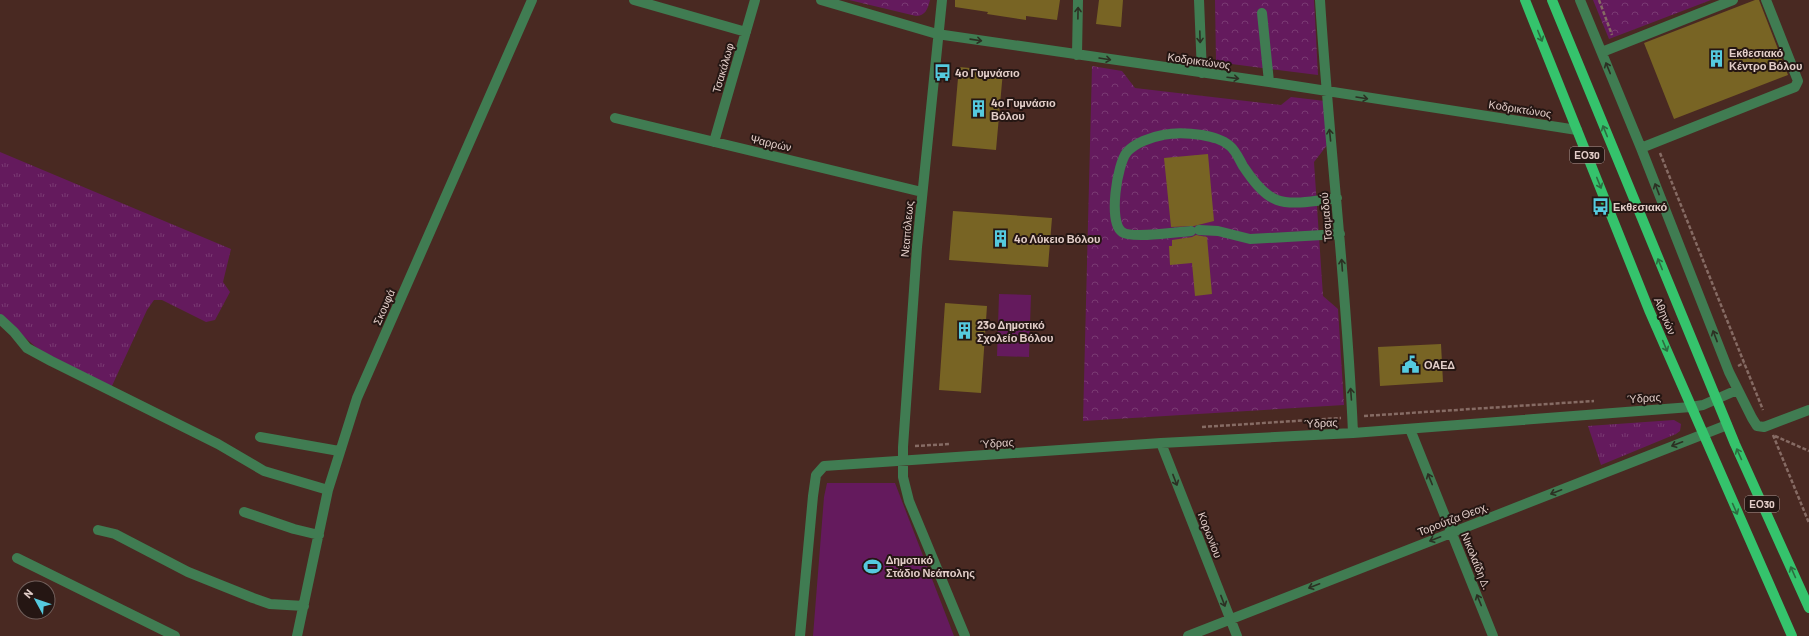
<svg xmlns="http://www.w3.org/2000/svg" width="1809" height="636" viewBox="0 0 1809 636" font-family="Barlow,sans-serif">
  <defs>
    <pattern id="grass-tufts" width="24" height="20" patternUnits="userSpaceOnUse"><rect width="24" height="20" fill="#641a5d"/><path d="M3 7l-1-3M5 7V3M7 7l1-3M15 17l-1-3M17 17v-4M19 17l1-3" fill="none" stroke="#7a3a73"/></pattern>
    <pattern id="park-crowns" width="20" height="18" patternUnits="userSpaceOnUse"><rect width="20" height="18" fill="#641a5d"/><path d="M2 6a3 3 0 1 1 6 0M12 15a3 3 0 1 1 6 0" fill="none" stroke="#7a3a73"/></pattern>
  </defs>
  <rect width="100%" height="100%" fill="#492922"/>
  <path fill="url(#grass-tufts)" d="M 0,152 L 231,249 L 223,282 L 230,292 L 215,320 L 206,322 L 162,300 L 154,300 L 147,310 L 111,388 L 44,354 L 0,316 Z
    M 1674,420 L 1681,424 L 1680,431 L 1676,434 L 1601,465 L 1588,426 Z"/>
  <path fill="url(#park-crowns)" d="M 849,0 L 930,0 C 928,9 925,16 916,16 Z
    M 1215,0 L 1314,0 L 1318,75 L 1216,62 Z
    M 1593,0 L 1711,0 L 1609,39 Z
    M 1092,66 L 1122,71 L 1135,88 L 1281,105 L 1291,97 L 1325,101 L 1328,144 L 1314,162 L 1323,296 L 1338,309 L 1344,405 L 1083,421 Z"/>
  <path fill="#641a5d" d="M 999,294 L 1031,295 L 1029,357 L 997,356 Z
    M 827,483 L 895,483 L 954,636 L 813,636 L 824,497 Z"/>
  <path fill="#786424" d="M 955,0 L 1060,0 L 1057,20 L 1026,16 L 1026,20 L 987,14 L 988,12 L 955,7 Z
    M 1099,0 L 1123,0 L 1121,27 L 1096,24 Z
    M 1755,0 L 1759,0 L 1788,75 L 1674,119 L 1644,43 Z
    M 959,67 L 1003,71 L 996,150 L 952,146 Z
    M 1208,154 L 1214,221 L 1194,226 L 1171,227 L 1164,158 Z
    M 953,211 L 1052,218 L 1048,267 L 949,260 Z
    M 1196,235 L 1207,237 L 1212,294 L 1195,296 L 1192,263 L 1170,265 L 1169,246 L 1172,246 L 1172,240 L 1192,237 Z
    M 945,303 L 987,306 L 981,393 L 939,390 Z
    M 1441,344 L 1443,382 L 1380,386 L 1378,347 Z"/>
  <g fill="none" stroke-linecap="round" stroke-linejoin="round">
    <path stroke="#866b64" stroke-width="2.5" stroke-dasharray="4 2" stroke-linecap="butt" d="M 1599,0 L 1612,35
      M 1660,153 L 1763,410
      M 1738,366 L 1744,363
      M 1364,416 L 1594,401
      M 1202,427 L 1341,418
      M 1773,435 L 1809,523
      M 1775,436 L 1809,451
      M 915,446 L 950,444"/>
    <path stroke="#407c52" stroke-width="10" d="M 634,0 L 746,32
      M 821,0 L 937,34 L 1269,82 L 1577,130
      M 942,0 L 917,247 L 903,447 L 903,477 L 909,501 L 965,636
      M 1199,0 L 1202,73
      M 1320,0 C 1329,144 1347,288 1353,433
      M 1580,0 L 1641,148 L 1729,372 L 1752,418 L 1757,426 L 1764,427 L 1809,410
      M 1262,13 L 1269,82
      M 1602,52 L 1733,0
      M 1077,55 L 1078,0
      M 615,118 L 922,192
      M 714,142 L 755,0
      M 1641,148 L 1795,87 L 1798,81 L 1766,0
      M 1199,230 L 1218,231 L 1250,239 L 1340,234
      M 1191,231 C 1178,232 1131,239 1122,232 C 1108,222 1117,164 1127,152 C 1135,143 1151,137 1163,135 C 1176,132 1189,133 1202,135 C 1212,137 1222,139 1230,146 C 1236,151 1239,159 1243,166 C 1251,178 1263,195 1277,200 C 1293,206 1320,200 1337,198
      M 0,319 L 14,332 L 27,348 L 51,361 L 218,444 L 264,471 L 328,490
      M 1410,429 L 1493,636
      M 260,437 L 339,451
      M 1161,443 L 1237,636
      M 244,512 L 294,529 L 319,535
      M 98,530 L 115,534 L 188,572 L 253,598 L 270,604 L 304,606
      M 17,558 L 175,636
      M 297,636 L 328,490 L 357,398 L 532,0
      M 800,636 L 813,496 L 816,475 L 824,466 L 1161,443 L 1353,433 L 1691,407 L 1703,405 L 1737,390
      M 1188,636 L 1727,425"/>
    <path stroke="#35c36c" stroke-width="10" d="M 1525,0 L 1649,310 L 1792,636
      M 1552,0 L 1735,444 L 1809,608"/>
  </g>
  <defs><path id="oneway-shaft" d="M-6 0H5M1.5-3L5.5 0L1.5 3" fill="none" stroke-width="1.6" stroke-linecap="round" stroke-linejoin="round"/></defs>
  <g stroke="#2c3023">
    <use href="#oneway-shaft" transform="translate(1078 13) rotate(-89)"/>
    <use href="#oneway-shaft" transform="translate(1200 37) rotate(88)"/>
    <use href="#oneway-shaft" transform="translate(976 40) rotate(8)"/>
    <use href="#oneway-shaft" transform="translate(1105 59) rotate(9)"/>
    <use href="#oneway-shaft" transform="translate(1608 68) rotate(-112)"/>
    <use href="#oneway-shaft" transform="translate(1233 78) rotate(7)"/>
    <use href="#oneway-shaft" transform="translate(1362 98) rotate(9)"/>
    <use href="#oneway-shaft" transform="translate(1330 135) rotate(-96)"/>
    <use href="#oneway-shaft" transform="translate(1657 189) rotate(-111)"/>
    <use href="#oneway-shaft" transform="translate(1342 265) rotate(-94)"/>
    <use href="#oneway-shaft" transform="translate(1715 336) rotate(-111)"/>
    <use href="#oneway-shaft" transform="translate(1351 394) rotate(-94)"/>
    <use href="#oneway-shaft" transform="translate(1677 444) rotate(159)"/>
    <use href="#oneway-shaft" transform="translate(1430 479) rotate(-112)"/>
    <use href="#oneway-shaft" transform="translate(1175 480) rotate(69)"/>
    <use href="#oneway-shaft" transform="translate(1556 492) rotate(159)"/>
    <use href="#oneway-shaft" transform="translate(1435 539) rotate(159)"/>
    <use href="#oneway-shaft" transform="translate(1314 586) rotate(159)"/>
    <use href="#oneway-shaft" transform="translate(1479 600) rotate(-112)"/>
    <use href="#oneway-shaft" transform="translate(1223 601) rotate(69)"/>
  </g>
  <g stroke="#2d6c40">
    <use href="#oneway-shaft" transform="translate(1540 36) rotate(68)"/>
    <use href="#oneway-shaft" transform="translate(1605 131) rotate(-112)"/>
    <use href="#oneway-shaft" transform="translate(1599 183) rotate(68)"/>
    <use href="#oneway-shaft" transform="translate(1660 264) rotate(-112)"/>
    <use href="#oneway-shaft" transform="translate(1665 346) rotate(67)"/>
    <use href="#oneway-shaft" transform="translate(1739 454) rotate(-114)"/>
    <use href="#oneway-shaft" transform="translate(1735 509) rotate(66)"/>
    <use href="#oneway-shaft" transform="translate(1793 572) rotate(-114)"/>
  </g>
  <defs>
    <symbol id="building-bare" viewBox="-9 -9 18 18"><path d="M-4-6H4V6H1V3H-1V6H-4ZM-2.5-4.3h1.7v1.8h-1.7ZM.8-4.3h1.7v1.8H.8ZM-2.5-1h1.7V.8h-1.7ZM.8-1h1.7V.8H.8Z" fill="#55cadf" stroke="#251613" stroke-width="2.5" paint-order="stroke"/></symbol>
    <symbol id="bus-bare" viewBox="-9 -9 18 18"><path d="M-5-6H5V4H4V6H2V4H-2V6H-4V4H-5ZM-3.5-4V0h7V-4ZM-3.5 1.2v1.5H-2V1.2ZM2 1.2v1.5H3.5V1.2Z" fill="#55cadf" stroke="#251613" stroke-width="2.5" paint-order="stroke"/></symbol>
    <symbol id="civic-bare" viewBox="-9 -9 18 18"><path d="M-.6-6.5H3V-4.5H.6V-3L4-1V1h2V6H-6V1h2V-1L-.6-3ZM-1.2 2.5V6h2.4V2.5Z" fill="#55cadf" stroke="#251613" stroke-width="2.5" paint-order="stroke"/></symbol>
    <symbol id="stadium-bare" viewBox="-9 -9 18 18"><path d="M0-5a6.5 5 0 1 0 0 10a6.5 5 0 1 0 0-10ZM-3.5-1.8h7v3.6h-7Z" fill="#55cadf" stroke="#251613" stroke-width="2.5" paint-order="stroke"/></symbol>
  </defs>
  <g fill-rule="evenodd">
    <use href="#building-bare" x="1704" y="46" width="25" height="25"/>
    <use href="#bus-bare" x="930" y="60" width="25" height="25"/>
    <use href="#building-bare" x="966" y="96" width="25" height="25"/>
    <use href="#bus-bare" x="1588" y="194" width="25" height="25"/>
    <use href="#building-bare" x="988" y="226" width="25" height="25"/>
    <use href="#building-bare" x="952" y="318" width="25" height="25"/>
    <use href="#civic-bare" x="1398" y="352" width="25" height="25"/>
    <use href="#stadium-bare" x="860" y="554" width="25" height="25"/>
  </g>
  <g text-anchor="middle" stroke-width="4" stroke-linejoin="round" paint-order="stroke">
    <g fill="#251613" stroke="#a99692" stroke-width="1">
      <rect x="1570" y="147" width="34" height="16" rx="3"/>
      <rect x="1745" y="496" width="34" height="16" rx="3"/>
    </g>
    <g font-size="10" font-weight="bold" fill="#e2cdc8">
      <text x="1587" y="159">ΕΟ30</text>
      <text x="1762" y="508">ΕΟ30</text>
    </g>
    <g font-size="11" font-weight="bold" fill="#e2cdc8" stroke="#251613" text-anchor="start">
      <text x="1729" y="57">Εκθεσιακό<tspan x="1729" dy="13">Κέντρο Βόλου</tspan></text>
      <text x="955" y="77">4ο Γυμνάσιο</text>
      <text x="991" y="107">4ο Γυμνάσιο<tspan x="991" dy="13">Βόλου</tspan></text>
      <text x="1613" y="211">Εκθεσιακό</text>
      <text x="1014" y="243">4ο Λύκειο Βόλου</text>
      <text x="977" y="329">23ο Δημοτικό<tspan x="977" dy="13">Σχολείο Βόλου</tspan></text>
      <text x="1424" y="369">ΟΑΕΔ</text>
      <text x="886" y="564">Δημοτικό<tspan x="886" dy="13">Στάδιο Νεάπολης</tspan></text>
    </g>
    <g font-size="11" fill="#e2cdc8" stroke="#251613">
      <text transform="translate(1199 61) rotate(8)" y="4">Κοδρικτώνος</text>
      <text transform="translate(723 68) rotate(-74)" y="4">Τσακάλωφ</text>
      <text transform="translate(1520 109) rotate(9)" y="4">Κοδρικτώνος</text>
      <text transform="translate(771 143) rotate(13)" y="4">Ψαρρών</text>
      <text transform="translate(1326 217) rotate(-95)" y="4">Τσαμαδού</text>
      <text transform="translate(907 229) rotate(-85)" y="4">Νεαπόλεως</text>
      <text transform="translate(384 307) rotate(-66)" y="4">Σκουφά</text>
      <text transform="translate(1665 316) rotate(67)" y="4">Αθηνών</text>
      <text transform="translate(1644 398) rotate(-4)" y="4">Ύδρας</text>
      <text transform="translate(1321 423) rotate(-3)" y="4">Ύδρας</text>
      <text transform="translate(997 443) rotate(-4)" y="4">Ύδρας</text>
      <text transform="translate(1453 519) rotate(-21)" y="4">Τορούτζα Θεοχ.</text>
      <text transform="translate(1210 535) rotate(69)" y="4">Κορωνίου</text>
      <text transform="translate(1476 561) rotate(68)" y="4">Νικολαΐδη Δ.</text>
    </g>
  </g>
  <g transform="translate(36 600) rotate(310)"><circle r="19" fill="#251613" stroke="#715f5b"/>
  <path d="M0-3L7 15L0 10L-7 15Z" fill="#55cadf"/>
  <text y="-6" font-size="11" font-weight="bold" text-anchor="middle" fill="#e2cdc8">N</text>
  </g>
</svg>
